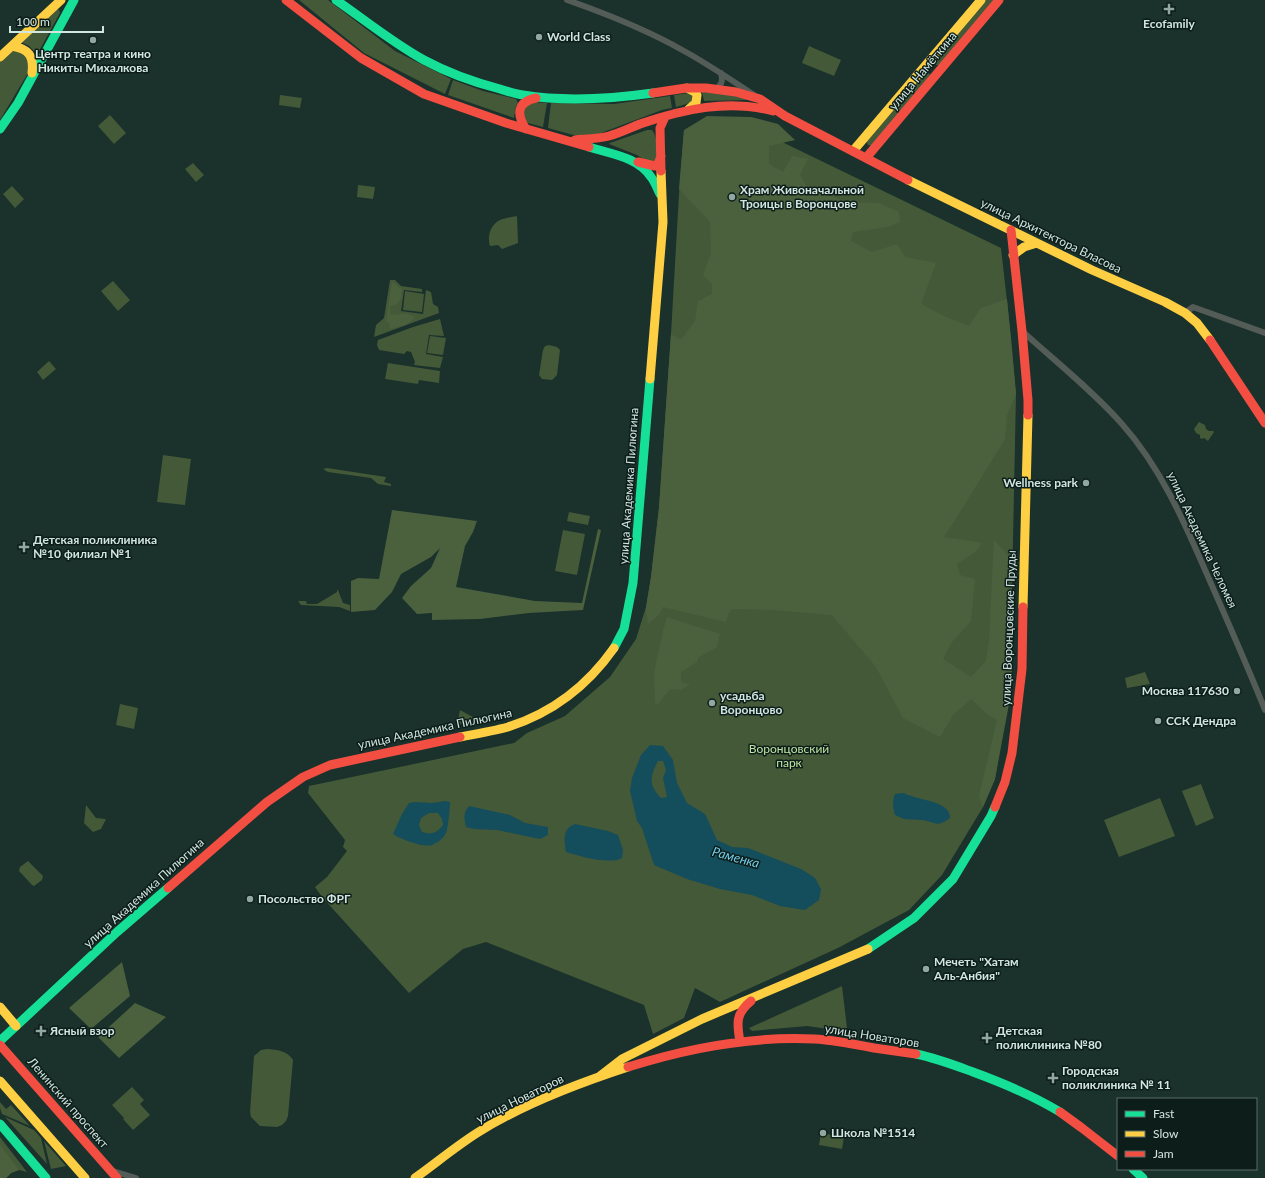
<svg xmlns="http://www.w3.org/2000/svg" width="1265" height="1178" viewBox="0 0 1265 1178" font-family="Lato,sans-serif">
  <rect width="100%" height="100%" fill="#1a312c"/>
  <path fill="#445938" d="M 299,0 L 328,0 L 395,51 L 451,79 L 445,94 L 364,53 Z
    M 985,0 L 995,0 L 940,65 L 936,65 L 934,61 Z
    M 56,7 L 59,10 L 60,13 L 38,53 L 36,53 L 29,46 L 21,42 Z
    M 809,46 L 841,60 L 834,76 L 802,63 Z
    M 11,49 L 23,51 L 30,60 L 28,73 L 0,120 L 0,60 Z
    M 926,70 L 928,73 L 931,75 L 872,146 L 868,145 L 866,141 Z
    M 453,80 L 483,91 L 516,99 L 518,103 L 516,106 L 514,118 L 448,95 Z
    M 702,92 L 725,93 L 747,99 L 746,100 L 704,101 Z
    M 689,93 L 692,94 L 693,102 L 676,107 L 674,95 Z
    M 280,95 L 302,98 L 300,108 L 279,105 Z
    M 670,96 L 672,108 L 662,110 L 593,136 L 577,136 L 548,128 L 551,103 L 614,104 Z
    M 533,102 L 547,103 L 543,127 L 528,123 L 523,118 L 523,107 Z
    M 110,115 L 126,133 L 114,144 L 98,126 Z
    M 751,127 L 1001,248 L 1011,337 L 1016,394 L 1010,687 L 995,779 L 983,807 L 942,875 L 909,910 L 838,948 L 720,1002 L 695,988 L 684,1018 L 653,1034 L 644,1005 L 486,942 L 463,949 L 409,993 L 322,897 L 315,887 L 327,877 L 347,851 L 343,847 L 345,840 L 308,793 L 309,786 L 514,743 L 527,733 L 565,716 L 610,677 L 636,639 L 646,607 L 651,577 L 659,508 L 671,334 L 679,194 L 684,130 Z
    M 647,130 L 652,130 C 658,137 658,155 655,163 L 648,162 L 637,155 L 609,144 L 610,143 Z
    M 193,163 L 204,175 L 196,182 L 185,169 Z
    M 358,185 L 375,187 L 373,199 L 357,197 Z
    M 12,186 L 24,199 L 15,208 L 3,194 Z
    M 517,216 L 518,243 L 502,249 L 498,245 L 490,246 C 487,237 490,225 500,220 C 505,218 512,217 517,216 Z
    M 390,280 L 395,280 L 401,286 L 422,289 L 422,292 L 404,290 L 401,311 L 423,314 L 426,290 L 431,292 L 433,304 L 438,307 L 439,313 L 374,337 L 376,325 L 384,318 Z
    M 113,281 L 130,300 L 118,311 L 101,291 Z
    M 405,291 L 424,294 L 422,312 L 403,310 Z
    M 440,319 L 444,336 L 429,335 L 426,354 L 443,357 L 440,368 L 414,365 L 415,362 L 411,352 L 407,351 L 404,354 L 379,350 L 377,345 L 378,340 L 413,327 Z
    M 430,336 L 446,338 L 443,355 L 427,353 Z
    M 549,345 L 557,347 L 560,350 L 557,375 L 552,380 L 542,379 L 539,375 L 543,350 L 545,346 Z
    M 49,361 L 56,369 L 43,380 L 37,372 Z
    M 388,363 L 440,371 L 439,383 L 419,380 L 418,384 L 385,379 Z
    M 1199,422 L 1205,425 L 1206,429 L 1209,431 L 1213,431 L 1214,432 L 1208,441 L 1204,438 L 1202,439 L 1200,438 L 1200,435 L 1196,433 L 1194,429 Z
    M 163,455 L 191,459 L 185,505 L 157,502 Z
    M 327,468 L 386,477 L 384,482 L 391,484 L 391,486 L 378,484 L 371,478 L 328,472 L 323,469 Z
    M 569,512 L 590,516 L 588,525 L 567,521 Z
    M 563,530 L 585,534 L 577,575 L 555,571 Z
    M 337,590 L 338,590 L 343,603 L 350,605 L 350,611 L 339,607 L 301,605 L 298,601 L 306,601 L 307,604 L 317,604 L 337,592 Z
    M 1145,672 L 1150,684 L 1127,688 L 1125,678 Z
    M 120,704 L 138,708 L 134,729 L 116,725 Z
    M 460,710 L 480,721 L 457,725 Z
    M 1201,784 L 1214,818 L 1196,826 L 1182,791 Z
    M 1160,798 L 1175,836 L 1119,857 L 1104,820 Z
    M 86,805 L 96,818 L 106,819 L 101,829 L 93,832 L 84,823 Z
    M 28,861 L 43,876 L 42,880 L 34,886 L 32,885 L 19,871 L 20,867 Z
    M 842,986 L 847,1028 L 835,1030 L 807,1026 L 752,1031 L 749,1028 Z
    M 267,1049 C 277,1050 287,1050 293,1060 L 288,1116 L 286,1121 L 282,1125 L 277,1127 L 260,1126 L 251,1117 L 250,1112 L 254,1056 L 261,1050 Z
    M 132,1087 L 144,1100 L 140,1104 L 150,1115 L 133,1130 L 123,1119 L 140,1104 L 124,1118 L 112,1105 Z
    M 0,1102 L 6,1109 L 11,1105 L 30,1126 L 2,1114 L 0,1108 Z
    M 5,1117 L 34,1130 L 41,1138 L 47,1164 Z
    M 821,1133 L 844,1137 L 842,1149 L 819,1145 Z
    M 0,1137 L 27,1172 L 19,1170 L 11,1173 L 6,1178 L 0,1178 Z
    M 44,1141 L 66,1166 L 51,1169 Z"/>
  <path fill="#4b613e" d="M 707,116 L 751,117 L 778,124 L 795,140 L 769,146 L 769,164 L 783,172 L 792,156 L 808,159 L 800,175 L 806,185 L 846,202 L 879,203 L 899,212 L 900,222 L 888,227 L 853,232 L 851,241 L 872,252 L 897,244 L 905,257 L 936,263 L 921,304 L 946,317 L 969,326 L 981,308 L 1007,299 L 1016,394 L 1007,415 L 1005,439 L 962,509 L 944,537 L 982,543 L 975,552 L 957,564 L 960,575 L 975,579 L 971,621 L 951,643 L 943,659 L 971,677 L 986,661 L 989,640 L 994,540 L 1012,560 L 1012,688 L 995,779 L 983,807 L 979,796 L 997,720 L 987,714 L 971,699 L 953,715 L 940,737 L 903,718 L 876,667 L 832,615 L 774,610 L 732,609 L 728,614 L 726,622 L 663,607 L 659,615 L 648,624 L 646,608 L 651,577 L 659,508 L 671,334 L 681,340 L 695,321 L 698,301 L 712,294 L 712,284 L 703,275 L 711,253 L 710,222 L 679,189 L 684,130 Z
    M 392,282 L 402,289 L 401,298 L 397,304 L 390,306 L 391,315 C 402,315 406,311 415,318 L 405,325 L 390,329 L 389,323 L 386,321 Z
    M 392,510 L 477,521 L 473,532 L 465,546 L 456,587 L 535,601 L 582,603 L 598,529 L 601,530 L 583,610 L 529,613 L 480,619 L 432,620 L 432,613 L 417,614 L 402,598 L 411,586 L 431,568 L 440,548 L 431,557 L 401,574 L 392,592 L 375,610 L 351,612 L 351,581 L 358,578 L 379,579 Z
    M 667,617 L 720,634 L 717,647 L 699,657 L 697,662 L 681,672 L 681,682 L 690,684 L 681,690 L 670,689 L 658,704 L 655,703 L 654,673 L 663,631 Z
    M 122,962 L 130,996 L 91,1029 L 69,1008 Z
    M 135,1003 L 166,1017 L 119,1058 L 98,1037 Z
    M 0,1145 L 19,1170 L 11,1173 L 6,1178 L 0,1178 Z"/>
  <path fill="#144d5b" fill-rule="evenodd" d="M 650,745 L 663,746 L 673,760 L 677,783 L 687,803 L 705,814 L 717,840 L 732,847 L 748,848 L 801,869 L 815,878 L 821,889 L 819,900 L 805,910 L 780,906 L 752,895 L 720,889 L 687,879 L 654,865 L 642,828 L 637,821 L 630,791 L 632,778 L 641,755 ZM 658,761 L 663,761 L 666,770 L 663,778 L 667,797 L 661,798 C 648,785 650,776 658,761 Z
    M 904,793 C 914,800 951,800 950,818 L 944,822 L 938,824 L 923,820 L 904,819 L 895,815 C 893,808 892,801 895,794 Z
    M 445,801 L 450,802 C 450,807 448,830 446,833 C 444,838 437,843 432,845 C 424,848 400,839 393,834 L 402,814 L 409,803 L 415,802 L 432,803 ZM 429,813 L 438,813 L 442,819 L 443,825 C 437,833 432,835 422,832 L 419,825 L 421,818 Z
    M 469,806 L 510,815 L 525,823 L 548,827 L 548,835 L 540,839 L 497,830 L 474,829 L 466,827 C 464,818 463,813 469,806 Z
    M 575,824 L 608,831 L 618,835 L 623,850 L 622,858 C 610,865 579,856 566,852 C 564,840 562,829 575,824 Z"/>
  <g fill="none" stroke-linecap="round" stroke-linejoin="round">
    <path stroke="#545c57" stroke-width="6" d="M 567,0 C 607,14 647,30 684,51 C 708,64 731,80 754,95
      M 716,89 C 722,84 723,81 721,73
      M 1185,313 L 1193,307 L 1265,333
      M 1022,331 C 1055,361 1093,391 1122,424 C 1162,469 1185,524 1209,579 C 1228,622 1247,665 1265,710
      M 113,1171 L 136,1178"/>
    <path stroke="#16e098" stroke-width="9" d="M 336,0 C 365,20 393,43 424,60 C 448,73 473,82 500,89 C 507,91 515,94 523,95 C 566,102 610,99 653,93
      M 0,129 L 18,103 L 74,0
      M 589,147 C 611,154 638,157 651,177 C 655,182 657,188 660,194
      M 614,648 L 624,629 L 633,583 L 650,379
      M 868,949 L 914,918 L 953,879 L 991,816 L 995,807
      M 0,1041 L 117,932 L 168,888
      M 916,1054 C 936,1058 954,1065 973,1072 C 1003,1083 1032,1095 1060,1112
      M 0,1124 L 46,1178
      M 1133,1169 L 1143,1178"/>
    <path stroke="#ffcf43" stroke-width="9" d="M 12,46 C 29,49 34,56 32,73
      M 0,57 L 61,0
      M 687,88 L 695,92 L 697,95 L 696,103 L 689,109
      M 853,151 L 981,0
      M 908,180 L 1092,270 L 1165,302 L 1185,313 L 1197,323 L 1210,340
      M 1013,255 L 1024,247 L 1037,243
      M 650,379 L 663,222 L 661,171
      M 1023,607 L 1028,415
      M 460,737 C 476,734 493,731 508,727 C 552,713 588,685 614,648
      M 0,1007 L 16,1026
      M 600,1076 L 622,1059 L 702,1019 L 868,949
      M 0,1081 L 85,1178
      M 415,1178 C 436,1163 455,1147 477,1133 C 521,1105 579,1083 628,1067"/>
    <path stroke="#f24e42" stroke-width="9" d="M 286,0 L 361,58 L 424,94 L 506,123 L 589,147
      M 653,93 L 686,88 L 706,88 L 736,92 L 760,99 L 785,116 L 908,180
      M 526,129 C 516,114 517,102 536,98
      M 575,140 C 586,139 598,139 609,136 C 620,133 630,128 640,124 C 684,109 728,99 773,111
      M 866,158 L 999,0
      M 638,162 L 655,166 L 658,164 L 661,156
      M 661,171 L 660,128 L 665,117
      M 1011,230 L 1022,331 L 1028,400 L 1028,415
      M 1210,340 L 1265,423
      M 995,807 L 1005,782 L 1012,753 L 1022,669 L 1023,607
      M 168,888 L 267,802 L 303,777 L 330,765 L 460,737
      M 740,1042 C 737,1024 735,1014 751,1001
      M 0,1045 L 117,1178
      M 628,1067 C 688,1048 751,1036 814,1039 C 834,1040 854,1044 874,1048 C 888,1050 902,1052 916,1054
      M 1060,1112 L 1082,1128 L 1118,1156"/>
  </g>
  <g fill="#91a7a1" stroke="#0d1d19" stroke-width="1.5">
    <path d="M1167 3h4v4h4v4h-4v4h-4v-4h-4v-4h4z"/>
    <circle cx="539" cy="37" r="4"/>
    <circle cx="93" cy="40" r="4"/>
    <circle cx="732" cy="197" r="4"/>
    <circle cx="1086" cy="483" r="4"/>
    <path d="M22 541h4v4h4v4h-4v4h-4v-4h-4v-4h4z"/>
    <circle cx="1237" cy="691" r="4"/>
    <circle cx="712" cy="703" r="4"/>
    <circle cx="1158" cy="721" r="4"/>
    <circle cx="250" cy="899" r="4"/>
    <circle cx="926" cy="969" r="4"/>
    <path d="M39 1025h4v4h4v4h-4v4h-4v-4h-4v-4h4z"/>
    <path d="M985 1032h4v4h4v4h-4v4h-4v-4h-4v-4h4z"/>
    <path d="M1051 1072h4v4h4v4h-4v4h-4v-4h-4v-4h4z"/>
    <circle cx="823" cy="1133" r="4"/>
  </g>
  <g text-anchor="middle" stroke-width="3" stroke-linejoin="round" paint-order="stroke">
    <g font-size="12" font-weight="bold" fill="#d1e6e0" stroke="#0d1d19" text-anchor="start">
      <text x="1169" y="28" text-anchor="middle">Ecofamily</text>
      <text x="547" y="41">World Class</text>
      <text x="93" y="58" text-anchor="middle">Центр театра и кино<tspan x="93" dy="14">Никиты Михалкова</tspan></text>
      <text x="740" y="194">Храм Живоначальной<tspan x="740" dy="14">Троицы в Воронцове</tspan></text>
      <text x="1078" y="487" text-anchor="end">Wellness park</text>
      <text x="33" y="544">Детская поликлиника<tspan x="33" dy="14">№10 филиал №1</tspan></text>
      <text x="1229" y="695" text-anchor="end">Москва 117630</text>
      <text x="720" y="700">усадьба<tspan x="720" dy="14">Воронцово</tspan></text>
      <text x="1166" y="725">ССК Дендра</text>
      <text x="258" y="903">Посольство ФРГ</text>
      <text x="934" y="966">Мечеть "Хатам<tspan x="934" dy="14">Аль-Анбия"</tspan></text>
      <text x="50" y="1035">Ясный взор</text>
      <text x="996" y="1035">Детская<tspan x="996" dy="14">поликлиника №80</tspan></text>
      <text x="1062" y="1075">Городская<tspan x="1062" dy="14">поликлиника № 11</tspan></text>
      <text x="831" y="1137">Школа №1514</text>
    </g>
    <g font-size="12" fill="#d1e6e0" stroke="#0d1d19">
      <text transform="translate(923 71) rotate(-50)" y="4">улица Намёткина</text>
      <text transform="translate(1051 236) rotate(26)" y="4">улица Архитектора Власова</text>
      <text transform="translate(629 486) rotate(-86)" y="4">улица Академика Пилюгина</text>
      <text transform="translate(1202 540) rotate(65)" y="4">улица Академика Челомея</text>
      <text transform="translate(1009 628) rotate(-88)" y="4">улица Воронцовские Пруды</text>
      <text transform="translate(435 729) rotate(-12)" y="4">улица Академика Пилюгина</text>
      <text transform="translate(144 893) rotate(-42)" y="4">улица Академика Пилюгина</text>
      <text transform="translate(872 1036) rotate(9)" y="4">улица Новаторов</text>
      <text transform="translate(520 1099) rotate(-26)" y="4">улица Новаторов</text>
      <text transform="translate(68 1103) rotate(49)" y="4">Ленинский проспект</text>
    </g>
    <g font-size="12" fill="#bfe4a2" stroke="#0d1d19">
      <text x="789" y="753">Воронцовский<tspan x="789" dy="14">парк</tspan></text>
    </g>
    <g font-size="13" font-style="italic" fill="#72cde9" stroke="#0d1d19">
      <text transform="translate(736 857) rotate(15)" y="5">Раменка</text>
    </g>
  </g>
  <rect x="1117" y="1098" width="140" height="72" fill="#0d1d19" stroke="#5b6d69"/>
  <rect x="1125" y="1111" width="20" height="6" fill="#16e098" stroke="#5b6d69"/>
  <text x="1153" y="1118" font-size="12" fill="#d1e6e0">Fast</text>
  <rect x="1125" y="1131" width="20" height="6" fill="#ffcf43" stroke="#5b6d69"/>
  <text x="1153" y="1138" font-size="12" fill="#d1e6e0">Slow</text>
  <rect x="1125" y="1151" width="20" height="6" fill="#f24e42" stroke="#5b6d69"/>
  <text x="1153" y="1158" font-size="12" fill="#d1e6e0">Jam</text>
  <path d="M10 26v6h93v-6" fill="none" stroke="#d1e6e0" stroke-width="2"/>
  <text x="16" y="26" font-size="12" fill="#d1e6e0" stroke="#0d1d19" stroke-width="3" paint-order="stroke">100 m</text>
</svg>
